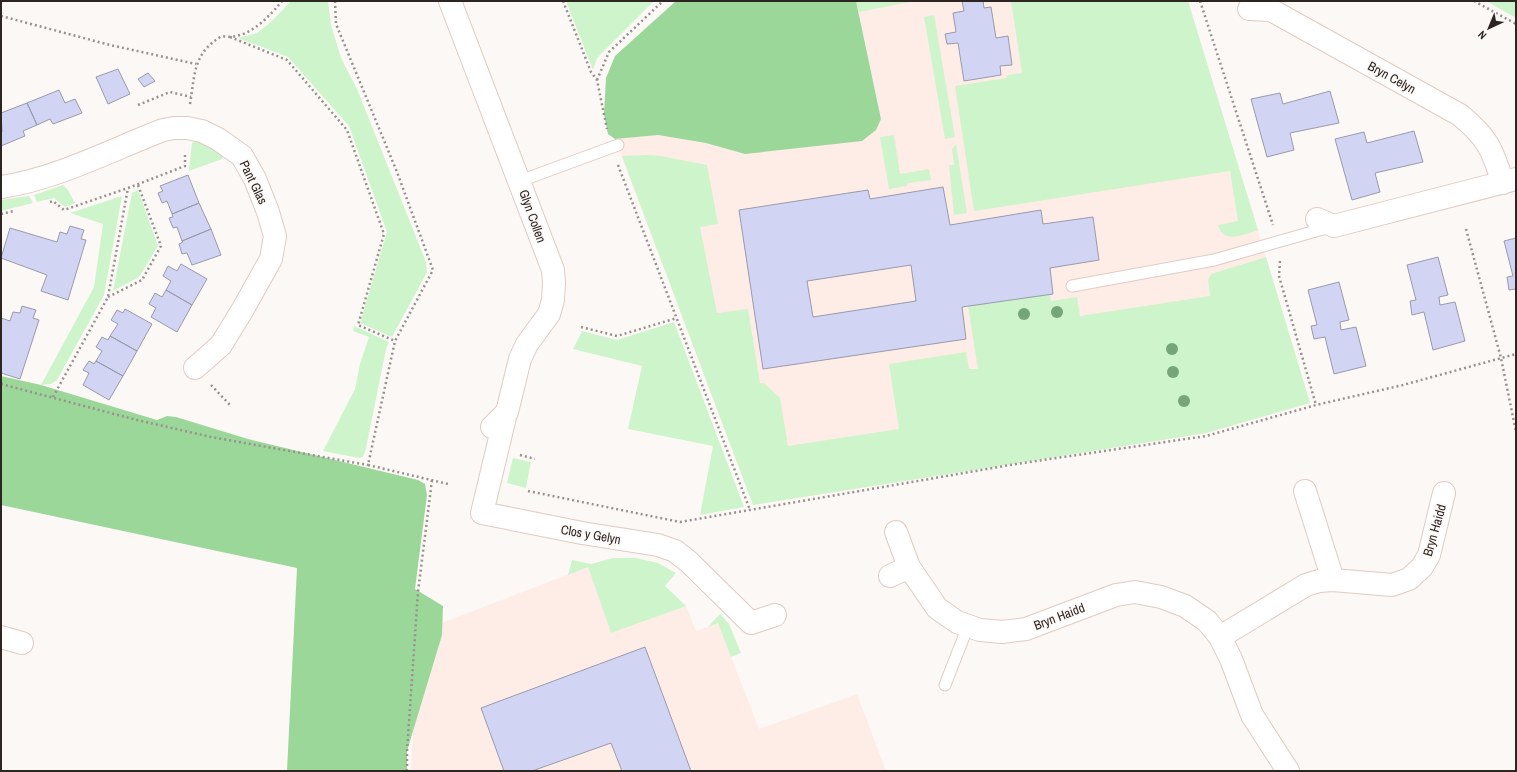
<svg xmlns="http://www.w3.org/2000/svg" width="1517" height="772" viewBox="0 0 1517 772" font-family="'Archivo Narrow',sans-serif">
  <rect width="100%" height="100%" fill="#fcf8f6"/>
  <path fill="#feede6" d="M 856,1 L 1188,1 L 1310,403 L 1206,433 L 753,505 L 615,139 L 658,135 L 707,143 L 745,154 L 881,118 Z
    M 588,567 L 611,633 L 686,606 L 696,631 L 718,623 L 759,729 L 857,694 L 886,771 L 411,771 L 418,632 Z"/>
  <path fill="#cdf4cb" d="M 291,1 L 328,1 L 331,25 L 341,58 L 357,89 L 426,262 L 427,272 L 392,337 L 360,323 L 387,232 L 349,126 L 288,57 L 238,38 L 257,33 L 271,22 Z
    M 566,1 L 654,1 L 597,58 L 593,70 Z
    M 856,1 L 915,1 L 859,12 Z
    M 1011,1 L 1188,1 L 1258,230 C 1245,234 1223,245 1218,225 L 1238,221 L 1230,171 L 974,211 L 955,86 L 1007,78 L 1007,75 L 1022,73 Z
    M 1486,1 L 1516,1 L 1516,18 Z
    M 934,15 L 955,137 L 945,139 L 924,17 Z
    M 894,135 L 900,174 L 929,169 L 931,180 L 908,183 L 906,186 L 889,189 L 880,137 Z
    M 196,141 L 221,153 L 223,156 L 222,159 L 189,171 L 192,143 Z
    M 956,144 L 967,213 L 954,215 L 949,165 L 954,165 L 952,149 Z
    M 647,155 L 661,156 L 707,165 L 718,224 L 700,227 L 717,313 L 748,309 L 760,383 L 764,383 L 780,398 L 788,446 L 899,429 L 889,364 L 966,352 L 969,369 L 978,369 L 968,306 L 1050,294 L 1051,301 L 1077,297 L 1080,316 L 1210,296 L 1208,280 L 1211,274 L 1266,257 L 1310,403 L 1206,433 L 753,505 L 622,156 Z
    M 63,185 L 68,190 L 75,203 L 65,207 L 54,198 L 37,202 L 34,195 Z
    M 138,190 L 158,246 L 139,277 L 113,291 L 132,193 Z
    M 29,196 L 33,203 L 1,211 L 1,200 Z
    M 122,196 L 104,295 L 57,380 L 51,384 L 41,385 L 94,287 L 103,224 L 70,213 Z
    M 674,322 L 744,507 L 700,515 L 713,446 L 628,429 L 642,366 L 573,349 L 582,331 L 617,340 Z
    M 354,326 L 389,342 L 386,349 L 366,448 L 363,457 L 359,458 L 323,451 L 355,389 L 360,364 L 369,337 L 353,331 Z
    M 513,458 L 531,462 L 526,488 L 507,483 Z
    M 613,558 L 636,558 L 658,563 L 676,573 L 665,586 L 686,606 L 611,633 L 588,567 L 568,575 L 572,560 L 591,564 Z
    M 720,614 L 729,624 L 741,653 L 731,657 L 718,623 L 708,627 Z"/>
  <path fill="#9bd799" d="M 676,1 L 856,1 L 881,119 L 876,130 L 862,141 L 745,154 L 706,143 L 658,135 L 615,139 L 608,134 L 604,114 L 606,78 L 615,56 Z
    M 1,376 L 41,385 L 157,420 L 167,416 L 176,417 L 248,439 L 418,480 L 425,484 L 427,495 L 415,589 L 443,606 L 442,635 L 407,751 L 407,771 L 287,771 L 297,568 L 1,505 Z"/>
  <path fill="#d2d4f3" stroke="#999aac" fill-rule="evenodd" d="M 962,1 L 983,1 L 984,8 L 991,7 L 996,38 L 1008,36 L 1012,65 L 1000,66 L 1001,75 L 964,81 L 958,43 L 947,44 L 945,34 L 956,32 L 953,13 L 964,11 Z
    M 118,69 L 130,94 L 108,104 L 96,77 Z
    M 148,73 L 155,81 L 144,87 L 138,79 Z
    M 59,90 L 65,103 L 75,99 L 82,113 L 53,124 L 50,119 L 37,125 L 27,103 Z
    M 1330,91 L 1339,123 L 1290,133 L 1294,150 L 1267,157 L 1251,99 L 1280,93 L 1283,104 Z
    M 27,103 L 37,125 L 23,131 L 25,136 L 1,146 L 1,132 L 2,132 L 1,113 Z
    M 1414,131 L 1423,162 L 1375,173 L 1380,192 L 1352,200 L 1335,139 L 1364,132 L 1367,143 Z
    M 188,175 L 199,203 L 172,214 L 167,201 L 162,203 L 158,193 L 163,191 L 160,186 Z
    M 943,187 L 950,225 L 1041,210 L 1043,224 L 1093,217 L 1099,260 L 1050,268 L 1053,294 L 962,307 L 966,339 L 763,369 L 739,210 L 868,190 L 870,199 ZM 911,265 L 916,301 L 813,317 L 807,281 Z
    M 199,203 L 211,229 L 182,241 L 177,227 L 173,228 L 169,218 L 173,217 L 172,214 Z
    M 70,226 L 84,230 L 81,239 L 86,240 L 68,300 L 41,291 L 47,275 L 1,258 L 10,228 L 57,242 L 60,232 L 67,234 Z
    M 211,229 L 221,255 L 192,265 L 187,253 L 182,254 L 179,244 L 183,242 L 182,241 Z
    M 1516,238 L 1516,289 L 1509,290 L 1507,277 L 1513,276 L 1504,241 Z
    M 1438,257 L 1448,295 L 1439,297 L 1440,305 L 1455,302 L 1465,341 L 1433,350 L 1424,312 L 1412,315 L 1410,301 L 1416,300 L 1407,265 Z
    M 181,264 L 207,279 L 192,305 L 166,290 L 171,281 L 163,276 L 168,266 L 177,271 Z
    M 1339,282 L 1349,320 L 1340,322 L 1341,330 L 1356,327 L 1366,366 L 1334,374 L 1325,337 L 1314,339 L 1311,326 L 1317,325 L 1308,290 Z
    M 166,290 L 192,305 L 177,332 L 151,317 L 156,308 L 149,304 L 155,293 L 162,297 Z
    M 22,306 L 36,310 L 33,318 L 39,320 L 20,379 L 1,373 L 1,318 L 10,321 L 13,312 L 20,313 Z
    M 125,309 L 152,324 L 137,351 L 110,336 L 118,324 L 111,320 L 117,310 L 123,313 Z
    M 110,336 L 137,351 L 123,376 L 96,361 L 102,351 L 96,347 L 102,337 L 108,340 Z
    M 89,361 L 94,364 L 96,361 L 123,376 L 109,400 L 83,385 L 89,373 L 83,370 Z
    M 645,647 L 691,771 L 622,771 L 611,743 L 532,771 L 504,771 L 481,708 Z"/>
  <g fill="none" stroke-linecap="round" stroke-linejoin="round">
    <defs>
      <path id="lane" d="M 520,181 L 618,145
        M 1072,286 L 1214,260 L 1330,227
        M 945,685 L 968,626"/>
      <path id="street" d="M 450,1 L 553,270 L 554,283 L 553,300 L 549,314 L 527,344 L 520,359 L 507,412 L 492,427
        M 1249,9 L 1271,10 L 1460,115 C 1488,138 1492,149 1503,183
        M 1,187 C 56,179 111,150 163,130 L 174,128 L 187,128 L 202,131 L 218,139 L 242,156 L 255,179 L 268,212 L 275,236 L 271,259 L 243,309 L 221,345 L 195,368
        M 1317,219 L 1334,226 L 1516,179
        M 506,413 L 482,513 L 582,533 L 658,545 L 675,551 L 689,562 L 751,623 L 775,615
        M 1305,491 L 1333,580
        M 896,532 L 909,567 L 937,608 L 957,622 L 980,630 L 1002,632 L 1026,629 L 1116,595 L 1135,592 L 1161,597 L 1185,606 L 1207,621 L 1220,637 L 1231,659 L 1252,715 L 1288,771
        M 890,576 L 909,567
        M 1,637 L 22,643
        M 1220,637 L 1306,585 L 1319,581 L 1333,580 L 1392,585 L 1409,579 L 1422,567 L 1429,555 L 1444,493"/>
    </defs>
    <use href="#lane" stroke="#dfcbc2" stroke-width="13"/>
    <use href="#street" stroke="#dfcbc2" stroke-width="24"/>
    <path stroke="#97918f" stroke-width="2.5" stroke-dasharray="2 3" stroke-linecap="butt" d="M 335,1 L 336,24 L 397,172 L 433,270 L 395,341 L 368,465 L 448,484
      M 563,1 L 591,72 L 597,80 L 607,129
      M 1200,1 L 1273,225
      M 1474,1 L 1516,24
      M 1,16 L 110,45 L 196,64
      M 230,37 L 287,60 L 347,130 L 384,234 L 358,325 L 395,341
      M 597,80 L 609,52 L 663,1
      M 190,104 C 195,74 193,53 222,36 C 247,41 268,18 282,1
      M 138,105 L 170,92 L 191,97
      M 618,165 L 750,510
      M 50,202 L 53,201 L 64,210 L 128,188
      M 1,214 L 14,211
      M 1466,229 L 1501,358 L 1516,432
      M 1280,261 L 1279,276 L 1316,405
      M 108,297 L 142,280 L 161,246 L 138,185
      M 581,327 L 617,336 L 677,318
      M 1,384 L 137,420 L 211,437 L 368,465
      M 211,385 L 230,405
      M 53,397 L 108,297 L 128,188 L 185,166 L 185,152
      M 520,455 L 535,459
      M 528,491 L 680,522 L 1016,464 L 1206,436 L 1316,405 L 1403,385 L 1516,354
      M 407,771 L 407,751 L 418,592 L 432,480"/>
    <use href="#lane" stroke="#fff" stroke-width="11"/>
    <use href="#street" stroke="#fff" stroke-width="22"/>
  </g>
  <g fill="#75a579">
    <circle cx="1057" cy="312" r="6"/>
    <circle cx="1024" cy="314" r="6"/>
    <circle cx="1172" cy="349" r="6"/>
    <circle cx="1173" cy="372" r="6"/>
    <circle cx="1184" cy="401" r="6"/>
  </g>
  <g text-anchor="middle" stroke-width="3.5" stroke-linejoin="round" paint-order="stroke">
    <g font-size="13" fill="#2d2522" stroke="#fcf8f6">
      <text transform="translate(1392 77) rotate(29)" y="5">Bryn Celyn</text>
      <text transform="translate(254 182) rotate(64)" y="5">Pant Glas</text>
      <text transform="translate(533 216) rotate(70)" y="5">Glyn Collen</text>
      <text transform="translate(1434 530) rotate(-74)" y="5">Bryn Haidd</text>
      <text transform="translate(591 534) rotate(10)" y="5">Clos y Gelyn</text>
      <text transform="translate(1059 616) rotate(-21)" y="5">Bryn Haidd</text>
    </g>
  </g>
  <rect width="1517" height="772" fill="none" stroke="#2d2522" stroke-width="4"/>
  <g transform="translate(1489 28) rotate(224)" stroke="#fcf8f6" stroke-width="3" paint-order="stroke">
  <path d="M0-3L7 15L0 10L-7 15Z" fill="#2d2522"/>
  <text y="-6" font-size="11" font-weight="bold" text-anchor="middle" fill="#2d2522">N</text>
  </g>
</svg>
